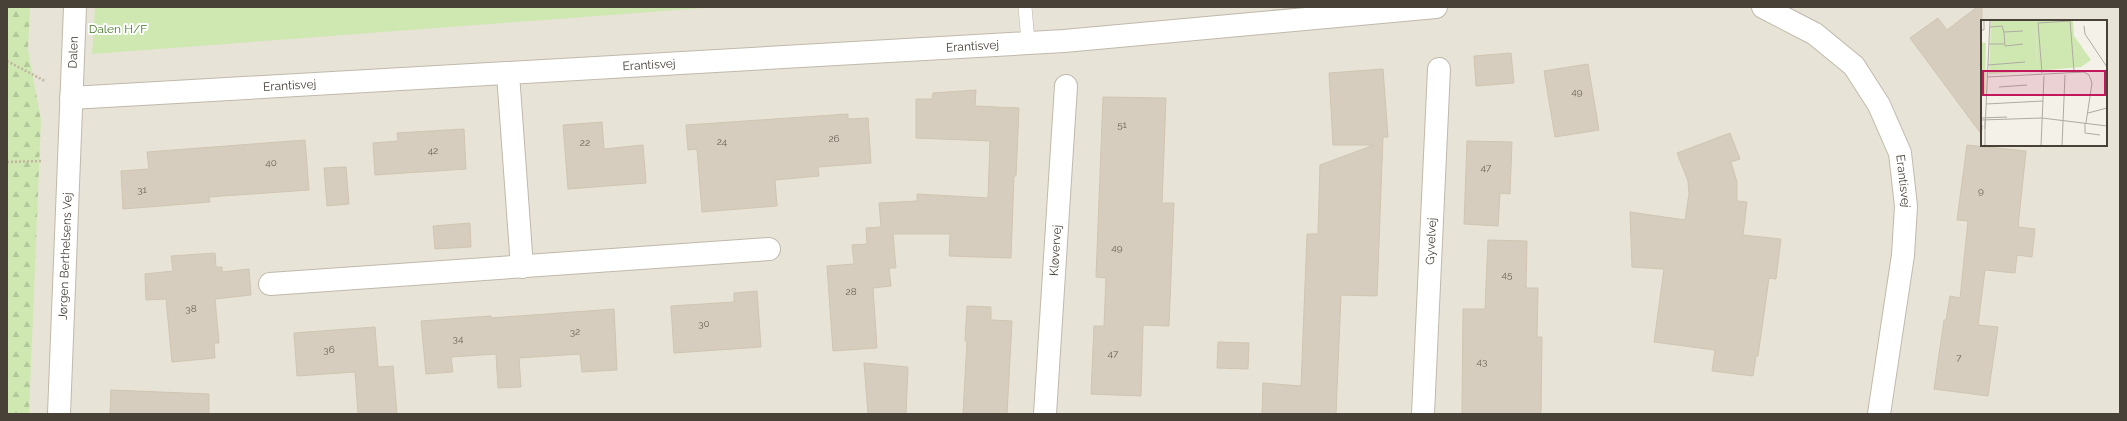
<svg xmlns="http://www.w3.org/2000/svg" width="2127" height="421" viewBox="0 0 2127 421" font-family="Raleway,sans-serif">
  <defs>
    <pattern id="forest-firs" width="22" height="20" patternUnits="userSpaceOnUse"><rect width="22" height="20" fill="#cfe8b2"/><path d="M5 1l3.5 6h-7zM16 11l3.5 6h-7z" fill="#b3c89a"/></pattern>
  </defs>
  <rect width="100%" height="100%" fill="#f4f1e9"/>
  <path fill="#e8e3d7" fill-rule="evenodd" d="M 7,7 L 2120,7 L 2120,414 L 7,414 ZM 1982,21 L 2106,21 L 2106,145 L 1982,145 Z"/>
  <path fill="#cfe8b2" d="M 95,7 L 717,7 L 92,54 Z"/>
  <path fill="url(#forest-firs)" d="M 7,7 L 30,7 L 28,50 L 41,120 L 29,414 L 7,414 Z"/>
  <path fill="#d6cdbe" stroke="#d0c5b1" d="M 1977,7 L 1982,7 L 1982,135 L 1910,38 L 1938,18 L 1947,30 Z
    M 1511,53 L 1514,83 L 1476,86 L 1474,56 Z
    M 1588,64 L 1599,130 L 1555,137 L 1544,71 Z
    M 1383,69 L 1388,137 L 1383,137 L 1377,296 L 1341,295 L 1336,414 L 1262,414 L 1263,383 L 1301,386 L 1307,234 L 1318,234 L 1320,165 L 1374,145 L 1333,145 L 1329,73 Z
    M 976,90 L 975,106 L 1019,108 L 1016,176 L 1014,176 L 1011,258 L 949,256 L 950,234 L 893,234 L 896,268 L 889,268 L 891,286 L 873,288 L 877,348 L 833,351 L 827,266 L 854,264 L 852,245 L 867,244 L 866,228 L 881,227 L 879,203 L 917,201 L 917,194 L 988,198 L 990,141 L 916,138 L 916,99 L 932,99 L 933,93 Z
    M 1103,97 L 1166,98 L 1162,203 L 1174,203 L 1169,326 L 1143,325 L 1141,396 L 1091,394 L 1094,326 L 1104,326 L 1106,278 L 1096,277 Z
    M 848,114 L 848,119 L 868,118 L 871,163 L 818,167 L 819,176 L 775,180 L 777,206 L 702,212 L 697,149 L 688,150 L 686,125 Z
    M 602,122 L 604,149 L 643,145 L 646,183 L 568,189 L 563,125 Z
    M 464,129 L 466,169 L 375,175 L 373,143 L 398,141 L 397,133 Z
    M 1730,133 L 1740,159 L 1731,162 L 1737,182 L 1737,201 L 1747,202 L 1743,235 L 1781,239 L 1776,279 L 1769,278 L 1758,356 L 1756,356 L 1753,376 L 1712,371 L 1715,350 L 1654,342 L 1664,269 L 1632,267 L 1630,212 L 1685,220 L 1689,194 L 1688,181 L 1677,153 Z
    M 305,140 L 309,190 L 209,197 L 210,202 L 123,209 L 121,171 L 149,169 L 147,152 Z
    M 1467,141 L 1512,142 L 1510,194 L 1500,193 L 1498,226 L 1464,224 Z
    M 1967,145 L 2026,151 L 2018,227 L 2035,229 L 2032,257 L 2017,255 L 2015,273 L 1985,270 L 1978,325 L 1998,327 L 1988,396 L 1934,389 L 1944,320 L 1946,320 L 1950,296 L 1960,298 L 1968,221 L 1957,220 Z
    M 346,167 L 349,204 L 327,206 L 324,168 Z
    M 470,223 L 471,247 L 435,249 L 433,226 Z
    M 1488,240 L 1527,241 L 1526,288 L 1538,288 L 1537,337 L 1542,337 L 1541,414 L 1462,414 L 1463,309 L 1485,309 Z
    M 215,253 L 216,267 L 222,267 L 222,272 L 249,269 L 251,295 L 215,299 L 219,343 L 214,343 L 215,358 L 172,362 L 166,299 L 146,300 L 145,274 L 173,271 L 171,256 Z
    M 757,291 L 761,347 L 674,353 L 671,306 L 734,302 L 734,293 Z
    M 967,306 L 991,307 L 991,320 L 1012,321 L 1007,414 L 963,414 L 967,341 L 965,341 Z
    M 614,309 L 617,370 L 582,372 L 580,354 L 519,358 L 521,387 L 498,388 L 496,354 L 451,357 L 453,372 L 426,374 L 421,321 L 491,316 L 491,318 Z
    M 375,327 L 378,367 L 393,366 L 397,414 L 358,414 L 355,372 L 297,376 L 294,333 Z
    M 1218,342 L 1249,343 L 1248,369 L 1217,368 Z
    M 864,363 L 908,367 L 906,414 L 868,414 Z
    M 111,390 L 209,394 L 209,414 L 110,414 Z"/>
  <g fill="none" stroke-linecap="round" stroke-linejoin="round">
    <defs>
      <path id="lane" d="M 1025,7 L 1028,42"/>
      <g id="street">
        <path id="s1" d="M 1763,7 L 1815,34 L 1854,66 L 1879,105 L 1900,153 L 1906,206 L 1903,255 L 1879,414"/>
        <path d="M 508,74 L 522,267"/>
        <path id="s2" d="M 71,98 L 1064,41 L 1436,7"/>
        <path d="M 270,284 L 769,249"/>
        <path id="s3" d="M 59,414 L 75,7"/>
        <path id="s4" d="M 1045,414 L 1066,86"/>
        <path id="s5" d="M 1423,414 L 1439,69"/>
      </g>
    </defs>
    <use href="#lane" stroke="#c0b9ab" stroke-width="14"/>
    <use href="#street" stroke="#c0b9ab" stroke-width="24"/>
    <path stroke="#c1b59d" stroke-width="2.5" stroke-dasharray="2 2" stroke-linecap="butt" d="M 7,61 L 45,81
      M 7,162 L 42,161"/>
    <use href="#lane" stroke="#fff" stroke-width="13"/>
    <use href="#street" stroke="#fff" stroke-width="22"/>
  </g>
  <g text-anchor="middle" stroke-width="4" stroke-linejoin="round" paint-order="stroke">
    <g font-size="10" fill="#6c6459">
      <text x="1577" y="95">49</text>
      <text x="1122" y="128">51</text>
      <text x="834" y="142">26</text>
      <text x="722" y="145">24</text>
      <text x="585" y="146">22</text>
      <text x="433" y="154">42</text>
      <text x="271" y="166">40</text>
      <text x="1486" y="171">47</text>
      <text x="142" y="193">31</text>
      <text x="1981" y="194">9</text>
      <text x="1117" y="251">49</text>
      <text x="1507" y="278">45</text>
      <text x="851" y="295">28</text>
      <text x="191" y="312">38</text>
      <text x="704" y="327">30</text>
      <text x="575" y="335">32</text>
      <text x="458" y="342">34</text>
      <text x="329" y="353">36</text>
      <text x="1113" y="357">47</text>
      <text x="1959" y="361">7</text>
      <text x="1482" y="365">43</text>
    </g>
    <g font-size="12" fill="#47792a" stroke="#fff">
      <text x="118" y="33">Dalen H/F</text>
    </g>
    <g font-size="12" fill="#484137" stroke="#fff">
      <text dy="4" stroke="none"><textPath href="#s2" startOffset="903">Erantisvej</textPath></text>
      <text dy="4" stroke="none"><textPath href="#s3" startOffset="362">Dalen</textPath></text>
      <text dy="4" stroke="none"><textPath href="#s2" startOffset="579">Erantisvej</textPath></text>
      <text dy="4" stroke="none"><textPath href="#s2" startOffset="219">Erantisvej</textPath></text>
      <text dy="4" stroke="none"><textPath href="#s1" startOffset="236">Erantisvej</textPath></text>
      <text dy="4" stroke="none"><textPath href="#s5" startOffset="173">Gyvelvej</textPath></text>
      <text dy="4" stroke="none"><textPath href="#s4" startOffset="164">Kløvervej</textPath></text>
      <text dy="4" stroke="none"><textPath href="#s3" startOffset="158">Jørgen Berthelsens Vej</textPath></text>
    </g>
  </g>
  <g transform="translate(1981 20)">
    <rect width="126" height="126" fill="#f4f1e9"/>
    <path d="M 10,0 L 56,0 L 55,51 L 8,54 Z" fill="#cfe8b2"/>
    <path d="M 0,22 L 5,23 L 4,77 L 0,62 Z" fill="#cfe8b2"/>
    <path d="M 92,0 L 93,16 L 110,40 L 100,47 L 55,51 L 56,1 Z" fill="#cfe8b2"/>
    <path fill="none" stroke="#afaba2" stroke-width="1" d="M 89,0 L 93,51M 103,6 L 104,14 L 126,47M 9,7 L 21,6 L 23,12 L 42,11M 0,10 L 3,10 L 3,0M 23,12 L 24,26 L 42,24M 8,24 L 23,24M 7,45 L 44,42M 61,53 L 57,3 L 89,1M 7,57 L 103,52 L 108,55 L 111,63 L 105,103M 18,67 L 46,65M 5,84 L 62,81M 107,93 L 126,88M 0,98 L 26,97M 0,100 L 61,98 L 126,106M 104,103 L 104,113 L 119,115M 4,109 L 9,0M 0,120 L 1,105M 4,126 L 4,99M 60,126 L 63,56M 81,126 L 84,55"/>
    <path fill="#c2185b" fill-opacity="0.15" stroke="#c2185b" stroke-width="2" d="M 2,51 L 124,51 L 124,75 L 2,75 Z"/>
    <rect width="126" height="126" fill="none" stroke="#484137" stroke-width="2"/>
  </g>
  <rect width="2127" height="421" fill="none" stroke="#484137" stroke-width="16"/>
</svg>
